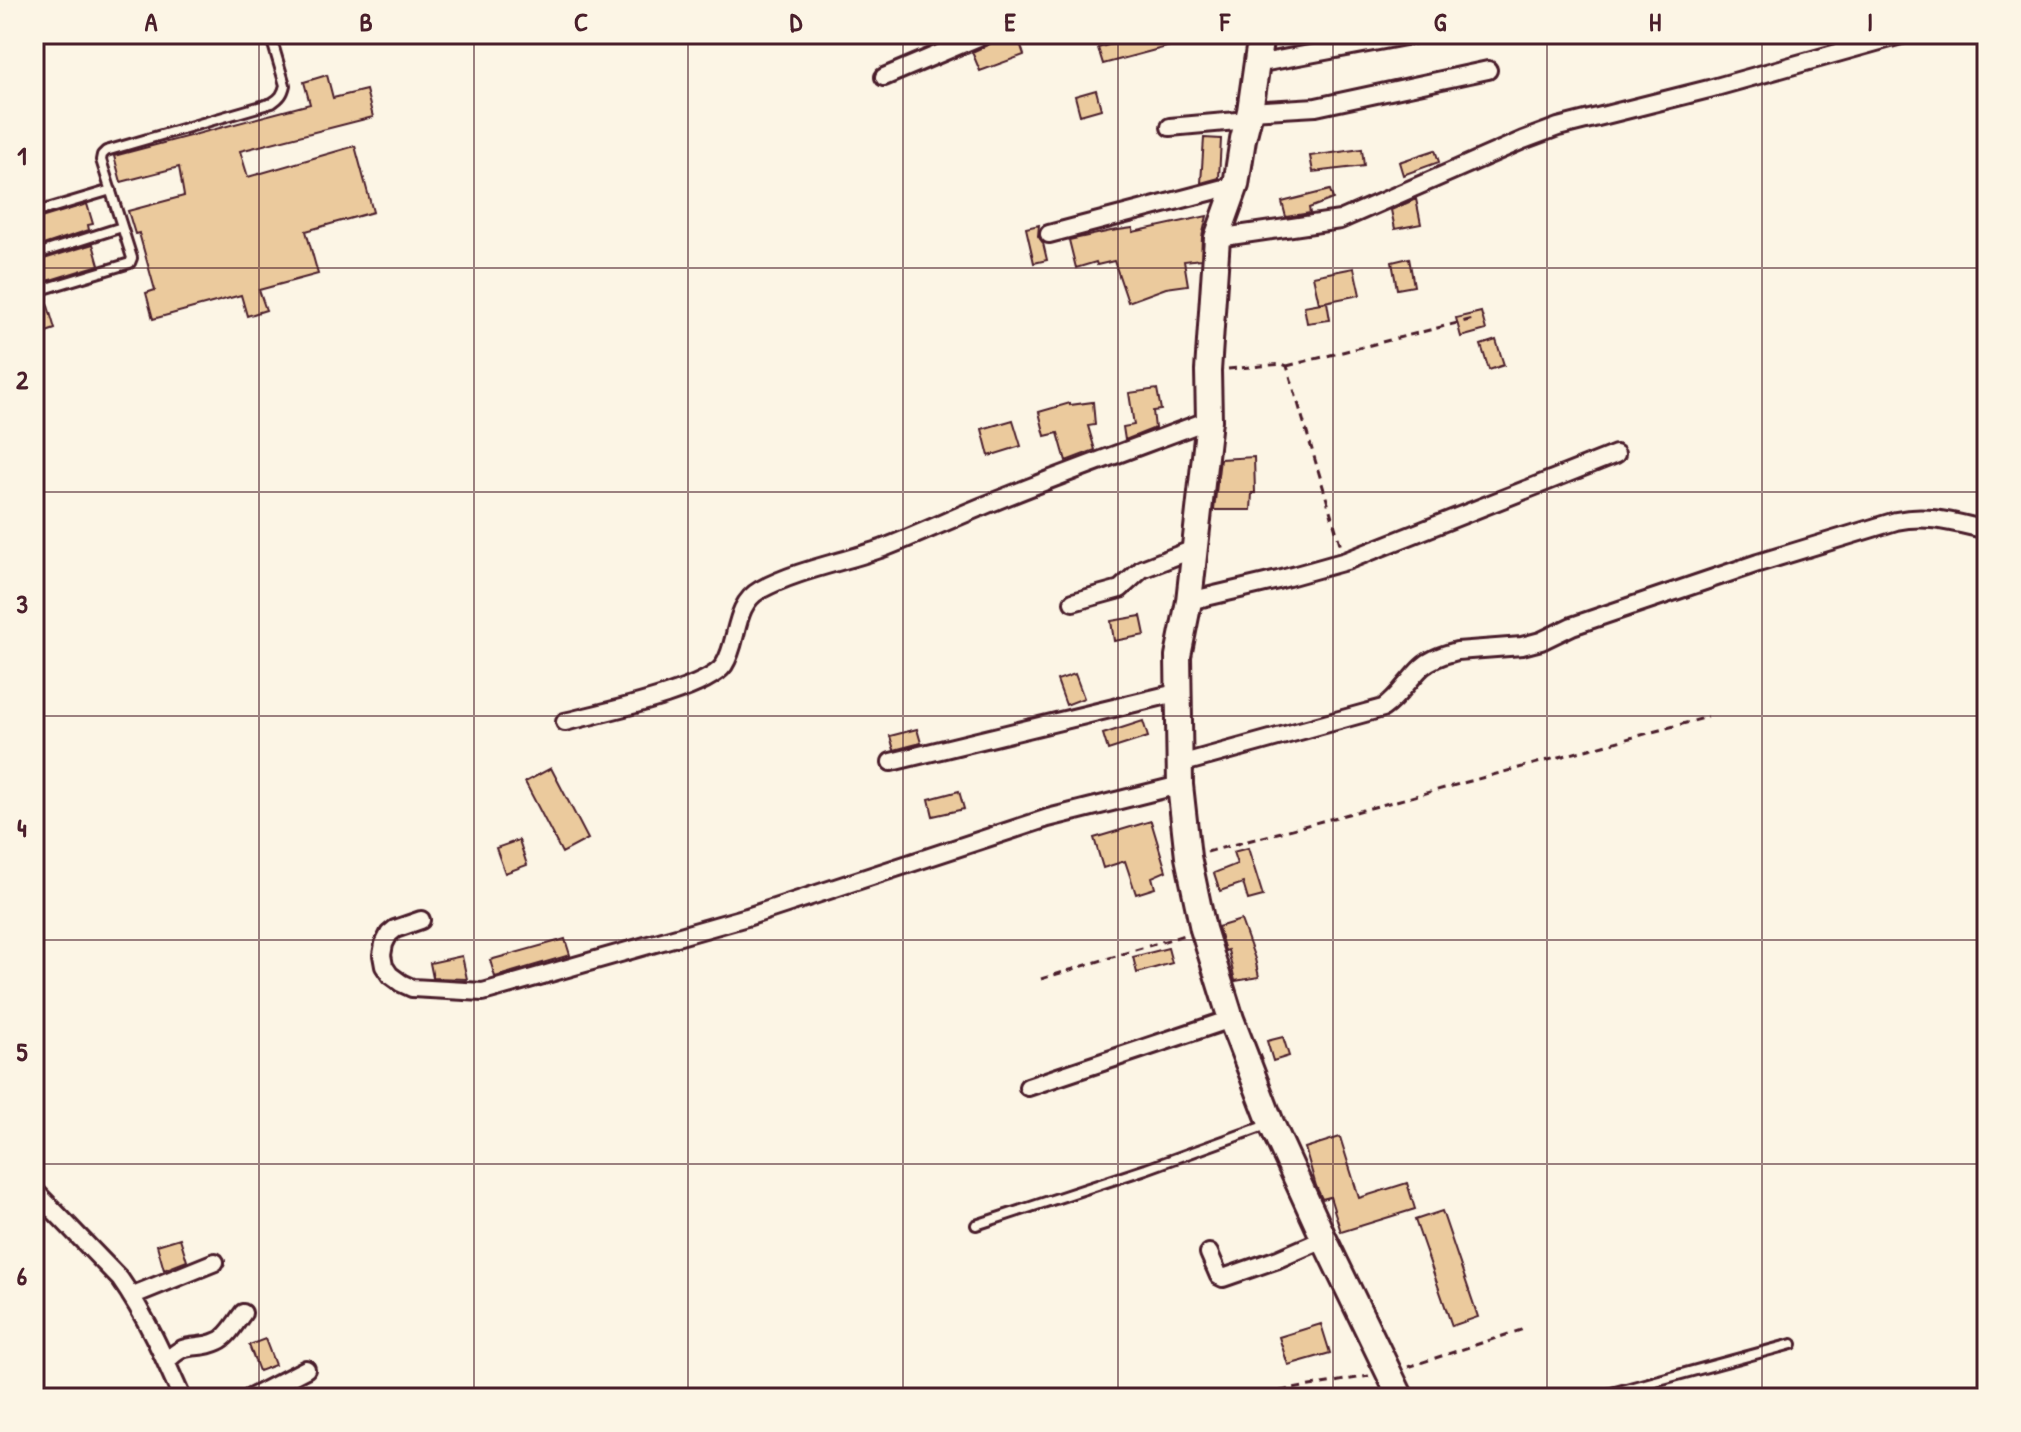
<svg xmlns="http://www.w3.org/2000/svg" width="2021" height="1432" viewBox="0 0 2021 1432" font-family="'Patrick Hand',sans-serif">
  <rect width="100%" height="100%" fill="#fcf5e5"/>
  <filter id="ink" filterUnits="userSpaceOnUse"><feTurbulence type="fractalNoise" baseFrequency=".0125" numOctaves="2"/><feDisplacementMap in="SourceGraphic" scale="16" xChannelSelector="R" yChannelSelector="G"/><feConvolveMatrix kernelMatrix="1 2 1 2 8 2 1 2 1" color-interpolation-filters="sRGB"/></filter>
  <g filter="url(#ink)">
    <path fill="#ebca9d" stroke="#4a1f2b" stroke-width="2" d="M 1007,34 L 1017,34 L 1024,55 L 980,71 L 972,52 L 990,44 L 996,38 Z
      M 1160,34 L 1199,34 L 1200,38 L 1103,64 L 1098,48 L 1132,38 L 1133,42 Z
      M 327,75 L 333,98 L 366,90 L 373,117 L 240,151 L 248,177 L 355,146 L 373,212 L 306,231 L 318,274 L 259,290 L 266,310 L 247,316 L 241,295 L 153,319 L 146,293 L 155,290 L 139,233 L 135,234 L 128,211 L 184,196 L 179,167 L 121,182 L 114,156 L 310,104 L 304,82 Z
      M 1096,90 L 1101,109 L 1080,115 L 1075,96 Z
      M 1204,138 L 1221,139 L 1219,178 L 1201,183 Z
      M 1362,149 L 1364,166 L 1313,172 L 1310,156 Z
      M 1435,150 L 1439,162 L 1403,175 L 1399,162 Z
      M 1330,190 L 1333,199 L 1309,208 L 1310,213 L 1286,217 L 1282,202 Z
      M 1416,199 L 1421,224 L 1395,229 L 1391,210 Z
      M 87,204 L 93,224 L 88,225 L 89,230 L 34,248 L 34,220 Z
      M 1207,216 L 1202,237 L 1201,259 L 1184,261 L 1188,285 L 1166,288 L 1128,302 L 1114,261 L 1097,265 L 1096,262 L 1076,268 L 1069,240 L 1111,231 L 1133,228 L 1133,232 Z
      M 1039,225 L 1038,236 L 1043,243 L 1047,260 L 1034,263 L 1026,228 Z
      M 93,244 L 99,265 L 34,285 L 34,262 Z
      M 1409,258 L 1414,286 L 1397,289 L 1392,262 Z
      M 1354,268 L 1360,295 L 1319,303 L 1313,276 Z
      M 45,296 L 55,329 L 34,336 L 34,299 Z
      M 1327,302 L 1330,320 L 1307,323 L 1304,306 Z
      M 1481,312 L 1486,330 L 1461,337 L 1456,318 Z
      M 1496,340 L 1504,365 L 1489,370 L 1481,345 Z
      M 1157,389 L 1161,410 L 1153,411 L 1155,428 L 1125,440 L 1123,427 L 1134,425 L 1129,393 Z
      M 1093,402 L 1095,425 L 1088,426 L 1095,450 L 1066,461 L 1058,433 L 1045,436 L 1039,412 L 1070,403 L 1070,405 Z
      M 1013,420 L 1021,446 L 989,456 L 982,429 Z
      M 1254,457 L 1255,493 L 1252,493 L 1251,510 L 1214,510 L 1220,459 Z
      M 1141,616 L 1145,635 L 1114,641 L 1111,621 Z
      M 1075,674 L 1084,698 L 1066,705 L 1057,680 Z
      M 1143,721 L 1148,737 L 1108,750 L 1103,734 Z
      M 917,729 L 921,743 L 894,750 L 890,736 Z
      M 551,768 L 588,839 L 562,853 L 525,782 Z
      M 959,791 L 964,809 L 933,816 L 929,799 Z
      M 1151,821 L 1166,871 L 1152,877 L 1155,888 L 1136,894 L 1125,861 L 1103,868 L 1094,838 Z
      M 519,840 L 527,865 L 505,873 L 496,848 Z
      M 1248,848 L 1263,896 L 1248,900 L 1243,883 L 1220,891 L 1214,873 L 1237,864 L 1233,852 Z
      M 1241,920 L 1255,959 L 1259,977 L 1235,981 L 1228,950 L 1225,951 L 1218,927 Z
      M 565,939 L 570,955 L 495,977 L 490,960 Z
      M 1168,948 L 1172,963 L 1137,973 L 1133,957 Z
      M 462,956 L 467,979 L 433,978 L 430,963 Z
      M 1283,1037 L 1289,1056 L 1273,1061 L 1267,1041 Z
      M 1340,1137 L 1359,1198 L 1407,1183 L 1415,1209 L 1341,1232 L 1330,1197 L 1322,1199 L 1316,1186 L 1305,1148 Z
      M 1442,1211 L 1478,1317 L 1452,1326 L 1415,1220 Z
      M 180,1238 L 187,1261 L 164,1270 L 157,1245 Z
      M 1321,1324 L 1330,1353 L 1288,1365 L 1279,1337 Z
      M 265,1339 L 275,1365 L 259,1371 L 249,1345 Z"/>
    <g fill="none" stroke-linecap="round" stroke-linejoin="round">
      <defs>
        <path id="service" d="M 34,213 L 111,190
          M 34,255 L 122,227
          M 34,292 L 130,263 L 132,258 L 101,160 L 102,155 L 106,151 L 272,103 C 280,98 283,94 285,85 L 270,34
          M 976,1225 L 1146,1169 L 1267,1125
          M 1593,1398 L 1792,1344"/>
        <path id="minor" d="M 1256,64 L 1416,34
          M 884,77 L 986,34
          M 1250,111 L 1316,107 L 1488,70
          M 1170,127 L 1248,120
          M 1049,234 L 1236,185
          M 1217,238 L 1340,220 L 1523,140 L 1558,127 L 1709,89 L 1905,34
          M 1189,601 L 1278,580 L 1346,561 L 1616,454
          M 1073,602 L 1120,589 L 1142,569 L 1194,549
          M 565,722 C 599,713 706,691 724,665 C 739,642 733,605 760,590 C 799,569 845,562 886,547 C 922,533 957,516 993,502 C 1064,473 1137,447 1209,420
          M 891,762 L 1180,692
          M 1180,764 L 1383,708 C 1399,697 1408,680 1422,667 C 1432,658 1445,654 1457,651 L 1522,646 L 1541,641 L 1572,626 L 1758,563 L 1896,521 C 1929,514 1955,523 1987,530
          M 421,920 L 395,929 L 389,934 L 384,944 L 382,955 L 384,966 L 390,975 L 401,983 L 412,988 L 483,992 L 747,917 L 1048,818 L 1180,785
          M 1028,1087 L 1231,1019
          M 34,1190 L 120,1279 C 146,1316 164,1357 182,1398
          M 1209,1253 L 1219,1276 L 1223,1278 L 1278,1259 L 1324,1239
          M 131,1296 L 215,1262
          M 166,1362 C 188,1338 195,1352 218,1341 C 228,1337 236,1322 243,1313
          M 250,1398 L 306,1369"/>
        <path id="secondary" d="M 1261,34 L 1250,111 L 1243,139 L 1236,185 L 1217,238 L 1208,371 L 1209,420 L 1189,601 L 1178,656 L 1180,785 L 1188,857 L 1203,929 L 1231,1019 L 1271,1123 L 1324,1239 L 1401,1398"/>
      </defs>
      <use href="#service" stroke="#4a1f2b" stroke-width="14"/>
      <use href="#minor" stroke="#4a1f2b" stroke-width="22"/>
      <use href="#secondary" stroke="#4a1f2b" stroke-width="30"/>
      <path stroke="#4a1f2b" stroke-width="3" stroke-dasharray="8 6" stroke-linecap="butt" d="M 1287,366 L 1477,318
        M 1228,369 L 1282,364 L 1287,366 L 1341,547
        M 1207,852 L 1708,717
        M 1041,979 L 1184,935
        M 1408,1367 L 1524,1329
        M 1239,1398 L 1369,1376"/>
      <use href="#service" stroke="#fcf5e5" stroke-width="8"/>
      <use href="#minor" stroke="#fcf5e5" stroke-width="16"/>
      <use href="#secondary" stroke="#fcf5e5" stroke-width="24"/>
    </g>
  </g>
  <path fill="none" stroke="#4a1f2b" stroke-width="2" stroke-opacity="0.55" d="M 259,34 L 259,1398M 474,34 L 474,1398M 688,34 L 688,1398M 903,34 L 903,1398M 1118,34 L 1118,1398M 1333,34 L 1333,1398M 1547,34 L 1547,1398M 1762,34 L 1762,1398M 34,268 L 1987,268M 34,492 L 1987,492M 34,716 L 1987,716M 34,940 L 1987,940M 34,1164 L 1987,1164"/>
  <rect width="2021" height="1432" fill="none" stroke="#fcf5e5" stroke-width="88"/>
  <rect x="44" y="44" width="1933" height="1344" fill="none" stroke="#4a1f2b" stroke-width="3"/>
  <g font-size="26" text-anchor="middle" font-weight="bold" fill="#4a1f2b">
    <text x="151" y="31">A</text>
    <text x="366" y="31">B</text>
    <text x="581" y="31">C</text>
    <text x="796" y="31">D</text>
    <text x="1010" y="31">E</text>
    <text x="1225" y="31">F</text>
    <text x="1440" y="31">G</text>
    <text x="1655" y="31">H</text>
    <text x="1870" y="31">I</text>
    <text x="22" y="165">1</text>
    <text x="22" y="389">2</text>
    <text x="22" y="613">3</text>
    <text x="22" y="837">4</text>
    <text x="22" y="1061">5</text>
    <text x="22" y="1285">6</text>
  </g>
</svg>
